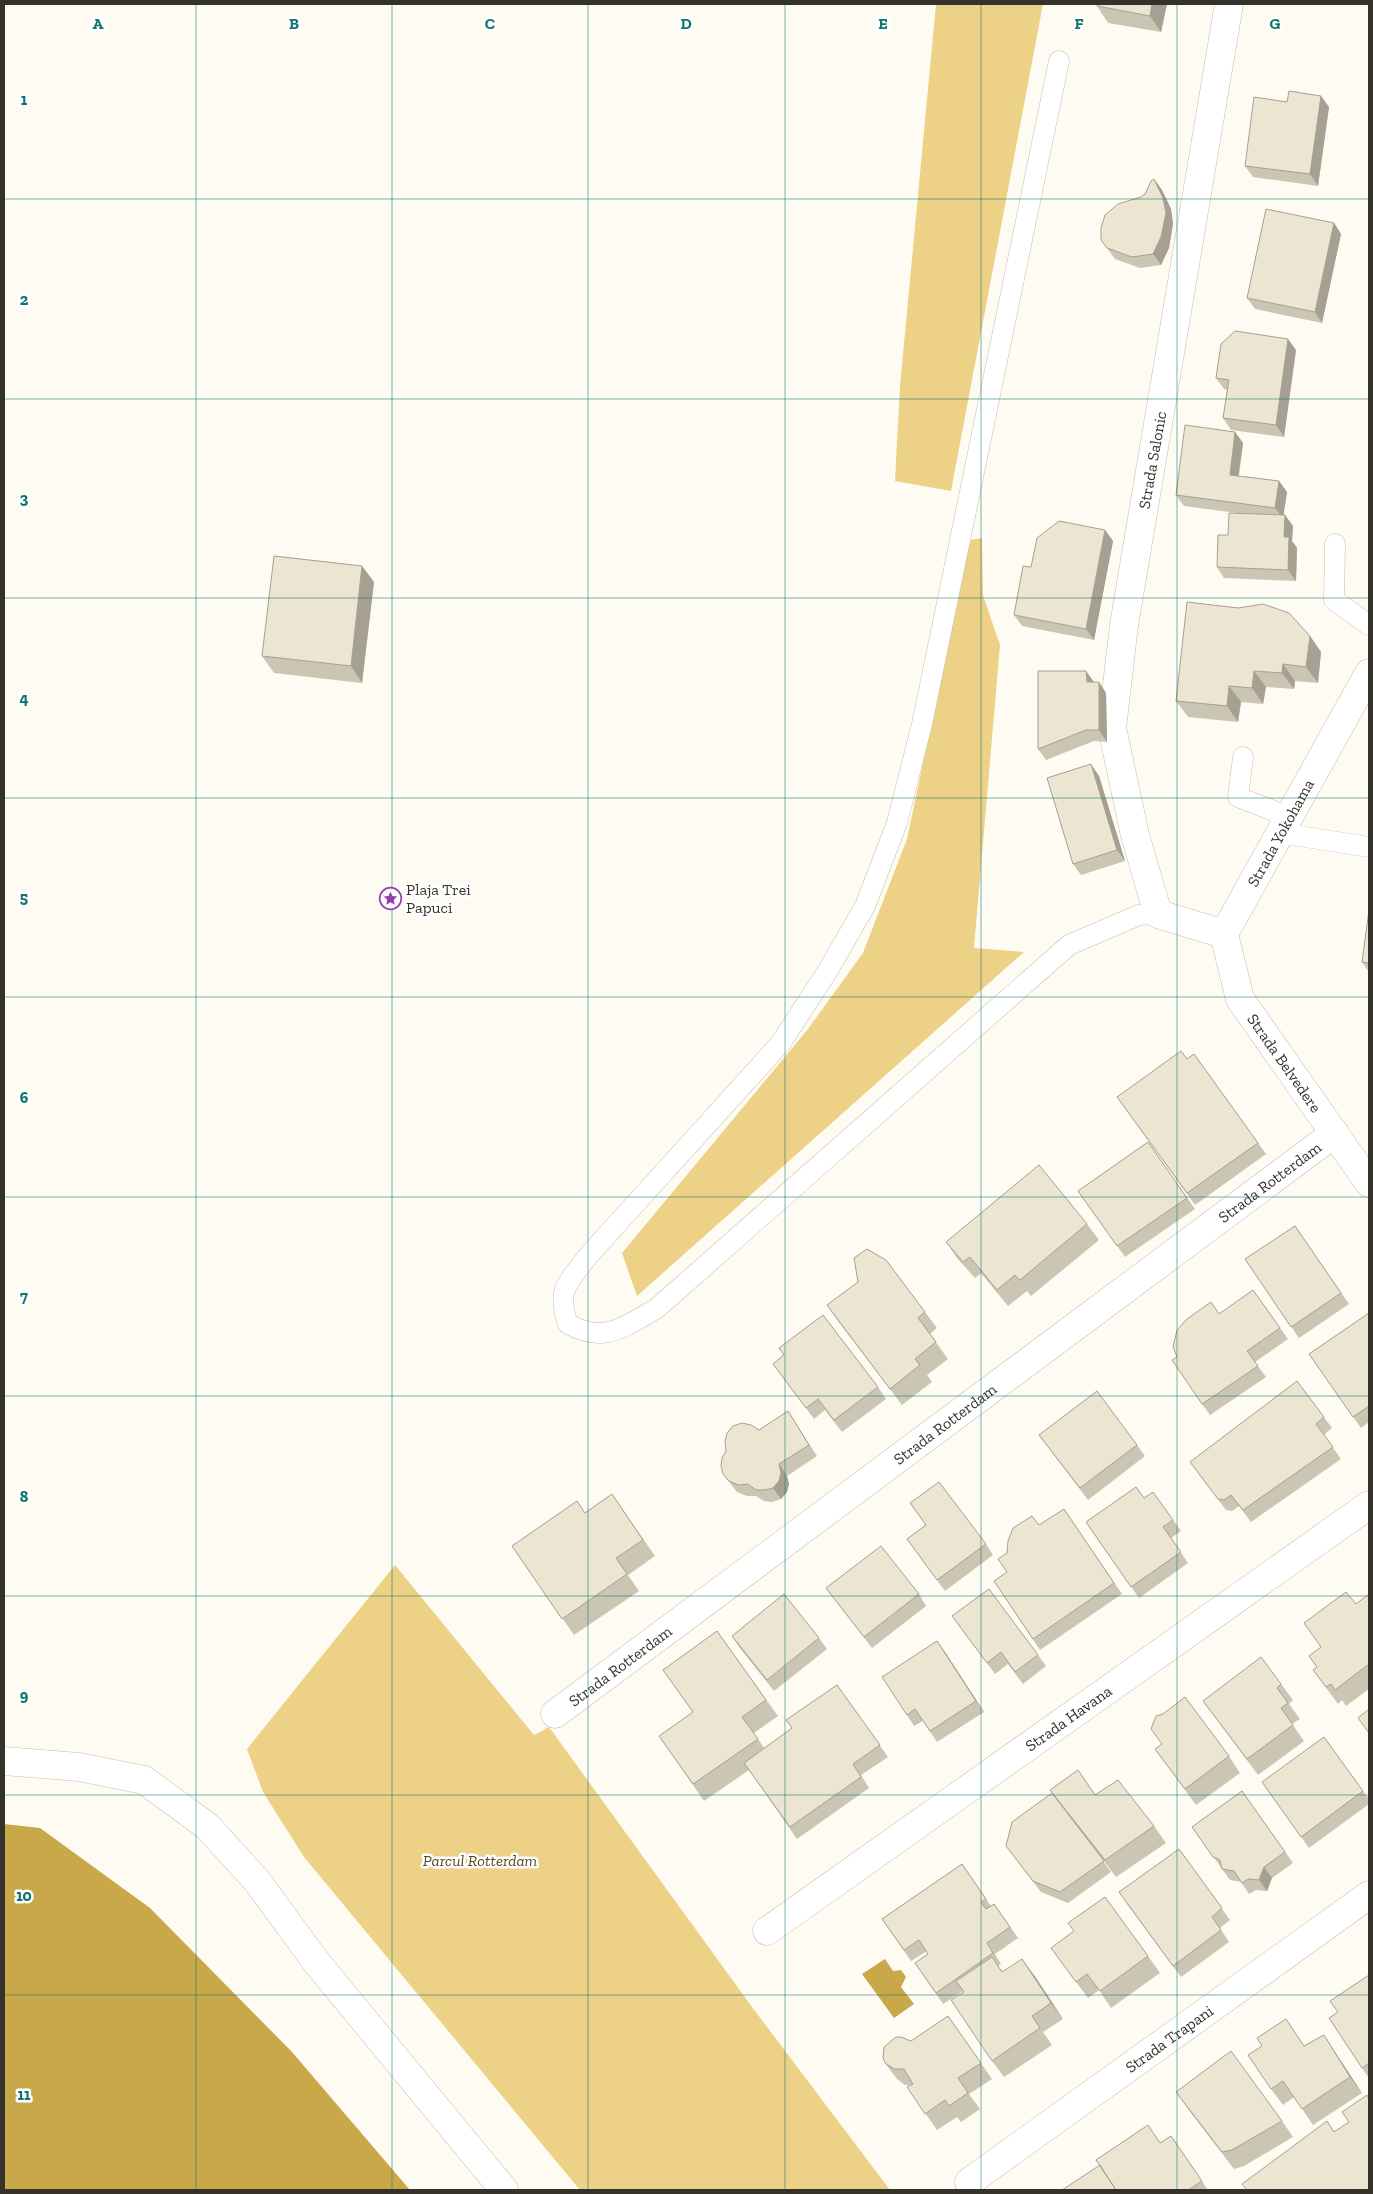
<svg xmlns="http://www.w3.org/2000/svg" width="1373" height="2194" viewBox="0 0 1373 2194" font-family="'Zilla Slab',serif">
  <rect width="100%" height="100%" fill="#fefbf3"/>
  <path fill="#ecd186" d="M 936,4 L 1043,4 L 951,491 L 895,481 L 900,386 Z
    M 982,538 L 983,595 L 1000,645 L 974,948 L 1024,952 L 637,1296 L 622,1253 L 808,1029 L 863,953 L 907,839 L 970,540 Z
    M 395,1565 L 534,1735 L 549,1727 L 752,2007 L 890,2190 L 580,2190 L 304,1857 L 263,1792 L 247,1749 Z"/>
  <path fill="#c9a849" d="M 4,1824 L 40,1828 L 150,1908 L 292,2052 L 410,2190 L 4,2190 Z
    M 885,1959 L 893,1971 L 901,1970 L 906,1977 L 901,1987 L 914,2004 L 894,2018 L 862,1974 Z"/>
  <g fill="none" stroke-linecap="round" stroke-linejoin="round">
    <defs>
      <path id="lane" d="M 1059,61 L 922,724 L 897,823 L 865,906 L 827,972 L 780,1044 L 588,1256 C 568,1283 556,1289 568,1324 C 605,1344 623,1327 656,1309 L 1069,945 L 1139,915 L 1158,914
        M 1335,544 L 1334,600 L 1369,625
        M 1243,757 L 1238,797 L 1289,817
        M 1280,833 L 1369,847"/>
      <g id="street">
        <path id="s1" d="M 1229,4 L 1124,625 L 1112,728 L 1135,835 L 1158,914 L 1224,934 L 1369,673"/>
        <path id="s2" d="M 1224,934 L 1240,999 L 1369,1183"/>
        <path id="s3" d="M 555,1714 L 1335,1133"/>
        <path d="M 4,1761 L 79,1767 L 144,1780 L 207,1826 L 257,1881 L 317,1963 L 504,2190"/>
        <path id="s4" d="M 767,1931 L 1369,1505"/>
        <path id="s5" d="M 969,2182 L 1369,1895"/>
      </g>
    </defs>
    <use href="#lane" stroke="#c5beab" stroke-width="21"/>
    <use href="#street" stroke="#c5beab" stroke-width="29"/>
    <use href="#lane" stroke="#fff" stroke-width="20"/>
    <use href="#street" stroke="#fff" stroke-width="28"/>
  </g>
  <path fill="#cbc5b4" d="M 1097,4 L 1167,4 L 1161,32 L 1108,23 L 1097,6 Z
    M 1321,96 L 1329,107 L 1318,186 L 1253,177 L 1245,166 L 1287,102 Z
    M 1154,179 L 1162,190 L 1171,209 L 1173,224 L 1169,248 L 1161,265 L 1140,268 L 1115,259 L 1101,240 L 1145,194 Z
    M 1334,223 L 1341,234 L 1322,323 L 1255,309 L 1247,298 Z
    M 1296,350 L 1284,437 L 1231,430 L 1223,418 L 1227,390 L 1224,389 L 1216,378 Z
    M 1235,432 L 1243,443 L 1239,476 L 1279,481 L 1287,492 L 1283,515 L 1285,515 L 1293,526 L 1292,541 L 1297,548 L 1296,581 L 1224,578 L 1217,567 L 1237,513 L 1184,506 L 1176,495 Z
    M 1105,530 L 1113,541 L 1094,640 L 1022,626 L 1014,615 L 1031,567 Z
    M 362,566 L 374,582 L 362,683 L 274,673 L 262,656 Z
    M 1310,636 L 1321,652 L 1318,683 L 1295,681 L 1294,689 L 1266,687 L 1263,704 L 1241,702 L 1238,722 L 1188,717 L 1176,701 Z
    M 1094,682 L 1099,682 L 1106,693 L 1107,742 L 1094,741 L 1046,760 L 1038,749 Z
    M 1099,776 L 1125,861 L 1081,875 L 1073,864 Z
    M 1369,910 L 1369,972 L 1362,962 Z
    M 1194,1054 L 1266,1154 L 1195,1205 L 1117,1097 L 1187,1059 Z
    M 1148,1142 L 1195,1209 L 1125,1257 L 1078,1191 Z
    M 1087,1224 L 1099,1240 L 1031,1296 L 1027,1291 L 1008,1306 L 981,1273 L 975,1278 L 957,1258 L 946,1242 Z
    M 1295,1226 L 1349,1304 L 1299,1338 L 1245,1259 Z
    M 1253,1290 L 1288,1339 L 1255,1362 L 1266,1377 L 1210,1415 L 1202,1404 L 1177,1357 L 1220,1314 Z
    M 827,1305 L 925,1312 L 937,1328 L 930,1334 L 948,1359 L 927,1375 L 932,1382 L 902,1405 L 838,1321 Z
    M 1369,1313 L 1369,1422 L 1361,1428 L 1309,1354 Z
    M 779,1348 L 878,1387 L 886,1399 L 842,1432 L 825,1410 L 814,1419 L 773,1364 L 784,1355 Z
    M 788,1411 L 817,1456 L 787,1476 L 789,1484 L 787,1492 L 781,1499 L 772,1502 L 764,1501 L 756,1496 L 747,1496 L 737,1492 L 723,1474 L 759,1430 Z
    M 1324,1417 L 1332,1428 L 1324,1435 L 1341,1459 L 1251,1522 L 1239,1506 L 1232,1511 L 1226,1510 L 1190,1462 Z
    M 1039,1435 L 1137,1445 L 1145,1456 L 1088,1500 Z
    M 1153,1492 L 1181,1531 L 1171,1538 L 1188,1563 L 1139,1598 L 1086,1522 L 1144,1498 Z
    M 612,1494 L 655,1556 L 628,1575 L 639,1591 L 574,1635 L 512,1546 L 585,1513 Z
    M 910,1503 L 986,1544 L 993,1555 L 945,1591 L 907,1539 L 926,1525 Z
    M 1064,1509 L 1122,1594 L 1040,1650 L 994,1581 L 1007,1572 L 1007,1553 L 1039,1525 Z
    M 826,1588 L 919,1594 L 926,1606 L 872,1648 Z
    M 1369,1594 L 1369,1689 L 1346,1706 L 1342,1700 L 1338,1704 L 1313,1670 L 1317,1667 L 1309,1656 L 1321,1647 L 1356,1604 Z
    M 952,1616 L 1038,1655 L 1046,1666 L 1023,1684 L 1008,1664 L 995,1674 Z
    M 717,1631 L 778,1716 L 754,1733 L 764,1748 L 792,1728 L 837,1685 L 888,1757 L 861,1775 L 869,1788 L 797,1839 L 749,1770 L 704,1801 L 659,1736 L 693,1712 Z
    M 732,1636 L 819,1638 L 827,1649 L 774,1691 L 739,1647 Z
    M 945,1652 L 984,1712 L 937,1742 L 923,1721 L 914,1726 L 907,1715 Z
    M 1281,1684 L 1293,1700 L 1289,1704 L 1300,1719 L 1292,1724 L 1304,1741 L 1258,1775 L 1203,1701 Z
    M 1162,1744 L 1229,1756 L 1240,1773 L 1196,1805 L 1155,1749 Z
    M 1262,1782 L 1363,1791 L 1369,1799 L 1369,1804 L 1309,1848 Z
    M 1242,1791 L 1293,1863 L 1272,1878 L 1267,1891 L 1256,1890 L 1249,1894 L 1241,1882 L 1230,1880 L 1192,1827 Z
    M 1095,1795 L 1154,1826 L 1166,1843 L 1116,1877 L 1082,1832 L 1111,1872 L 1068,1903 L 1041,1892 L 1006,1846 Z
    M 1179,1849 L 1230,1920 L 1220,1928 L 1229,1942 L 1181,1977 L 1127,1904 Z
    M 962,1864 L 991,1906 L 994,1904 L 1018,1938 L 995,1954 L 1001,1964 L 998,1966 L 1003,1972 L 1034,1975 L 1063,2019 L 1043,2032 L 1052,2045 L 1004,2077 L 992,2061 L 963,1991 L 943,2004 L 915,1963 L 928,1954 L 927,1951 L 911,1961 L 882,1919 Z
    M 1051,1948 L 1148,1956 L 1160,1973 L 1111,2008 L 1099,1990 L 1088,1998 Z
    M 1369,1975 L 1369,2078 L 1362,2068 L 1338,2012 Z
    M 948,2016 L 992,2079 L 969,2094 L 980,2109 L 961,2122 L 957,2117 L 937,2130 L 907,2087 L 910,2085 L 905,2085 L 897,2079 L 885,2063 L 911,2041 Z
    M 1324,2035 L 1335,2052 L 1362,2093 L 1313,2125 L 1294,2097 L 1283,2105 L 1271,2089 L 1305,2045 Z
    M 1176,2092 L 1282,2121 L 1293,2137 L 1244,2166 L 1234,2169 L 1188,2109 Z
    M 1171,2136 L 1208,2190 L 1062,2190 L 1160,2143 Z"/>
  <path fill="#a5a092" d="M 1152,4 L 1167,4 L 1161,32 L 1150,16 Z
    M 1321,96 L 1329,107 L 1318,186 L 1310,174 Z
    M 1154,179 L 1162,190 L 1171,209 L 1173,224 L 1169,248 L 1161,265 L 1153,254 Z
    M 1334,223 L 1341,234 L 1322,323 L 1315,312 Z
    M 1288,339 L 1296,350 L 1284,437 L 1276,425 Z
    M 1235,432 L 1243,443 L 1237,486 L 1230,475 Z
    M 1279,481 L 1287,492 L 1283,519 L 1275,508 Z
    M 1285,515 L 1293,526 L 1292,541 L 1297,548 L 1296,581 L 1288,570 L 1284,537 Z
    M 1105,530 L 1113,541 L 1094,640 L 1086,629 Z
    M 362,566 L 374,582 L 362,683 L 351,666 Z
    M 1310,636 L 1321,652 L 1318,683 L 1306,667 Z
    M 1283,664 L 1295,681 L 1294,689 L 1282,673 Z
    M 1086,671 L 1094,682 L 1087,682 Z
    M 1254,671 L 1266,687 L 1263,704 L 1252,688 Z
    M 1099,682 L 1106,693 L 1107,742 L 1099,730 Z
    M 1229,686 L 1241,702 L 1238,722 L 1227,706 Z
    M 1091,764 L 1099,776 L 1125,861 L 1117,850 Z
    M 779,1464 L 787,1476 L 789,1484 L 787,1492 L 781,1499 L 773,1488 Z
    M 937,1641 L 945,1652 L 984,1712 L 976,1701 Z
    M 1264,1867 L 1272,1878 L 1267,1891 L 1259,1880 Z
    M 1022,1959 L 1034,1975 L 1063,2019 L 1051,2003 Z
    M 1324,2035 L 1335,2052 L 1362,2093 L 1350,2077 Z"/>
  <path fill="#ece5d1" stroke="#a5a092" d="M 1097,4 L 1152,4 L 1150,16 L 1097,6 Z
    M 1289,91 L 1321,96 L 1310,174 L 1245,166 L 1254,97 L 1287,102 Z
    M 1154,179 L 1163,198 L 1166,213 L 1161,237 L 1153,254 L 1132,257 L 1107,248 L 1101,240 L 1101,228 L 1105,215 L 1118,204 L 1141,197 L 1145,194 L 1151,181 Z
    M 1266,209 L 1334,223 L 1315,312 L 1247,298 Z
    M 1235,331 L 1288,339 L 1276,425 L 1223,418 L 1229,380 L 1216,378 L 1221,344 Z
    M 1185,425 L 1235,432 L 1230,475 L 1279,481 L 1275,508 L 1176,495 Z
    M 1229,513 L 1285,515 L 1284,537 L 1289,537 L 1288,570 L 1217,567 L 1218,535 L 1228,535 Z
    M 1059,521 L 1105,530 L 1086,629 L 1014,615 L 1023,566 L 1031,567 L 1037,538 Z
    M 274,556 L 362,566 L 351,666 L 262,656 Z
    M 1187,602 L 1238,608 L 1263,604 L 1289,613 L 1310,636 L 1306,667 L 1283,664 L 1282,673 L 1254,671 L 1252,688 L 1229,686 L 1227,706 L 1176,701 Z
    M 1038,671 L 1086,671 L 1087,682 L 1099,682 L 1099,730 L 1086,730 L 1038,749 Z
    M 1091,764 L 1117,850 L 1073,864 L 1047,778 Z
    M 1369,910 L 1369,963 L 1362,962 Z
    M 1181,1051 L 1187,1059 L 1194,1054 L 1258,1143 L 1187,1193 L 1117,1097 Z
    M 1148,1142 L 1187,1198 L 1117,1246 L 1078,1191 Z
    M 1039,1165 L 1087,1224 L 1020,1280 L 1015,1275 L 997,1290 L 970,1257 L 963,1262 L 946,1242 Z
    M 1295,1226 L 1341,1293 L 1291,1327 L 1245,1259 Z
    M 867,1249 L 886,1260 L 925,1312 L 918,1318 L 936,1342 L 915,1359 L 920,1365 L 890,1389 L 827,1305 L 858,1282 L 854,1258 Z
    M 1253,1290 L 1280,1328 L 1247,1351 L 1258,1366 L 1202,1404 L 1172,1360 L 1177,1357 L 1173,1347 L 1177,1330 L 1187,1319 L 1211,1302 L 1219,1314 Z
    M 1369,1313 L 1369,1406 L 1353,1417 L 1309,1354 Z
    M 823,1315 L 878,1387 L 834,1420 L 818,1399 L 806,1408 L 773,1364 L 784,1355 L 779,1348 Z
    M 1297,1381 L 1324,1417 L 1316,1424 L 1333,1447 L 1243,1510 L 1231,1495 L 1224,1500 L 1218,1499 L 1190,1462 Z
    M 1097,1391 L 1137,1445 L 1080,1488 L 1039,1435 Z
    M 788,1411 L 809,1445 L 779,1464 L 781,1473 L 779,1481 L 773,1488 L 765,1490 L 756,1490 L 748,1484 L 739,1485 L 729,1481 L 723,1474 L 721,1466 L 722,1458 L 726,1451 L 725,1442 L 727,1433 L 733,1426 L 742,1423 L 751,1425 L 759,1430 Z
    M 939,1482 L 986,1544 L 937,1580 L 907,1539 L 926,1525 L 910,1503 Z
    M 1136,1487 L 1144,1498 L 1153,1492 L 1173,1520 L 1163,1527 L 1181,1552 L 1131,1587 L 1086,1522 Z
    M 612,1494 L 643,1540 L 616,1558 L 627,1574 L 562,1619 L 512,1546 L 577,1501 L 585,1513 Z
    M 1064,1509 L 1114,1583 L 1033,1639 L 994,1581 L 1007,1572 L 998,1559 L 1007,1553 L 1008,1541 L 1013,1528 L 1032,1516 L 1039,1525 Z
    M 881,1546 L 919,1594 L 864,1637 L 826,1588 Z
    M 989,1589 L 1038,1655 L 1015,1672 L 1001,1652 L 987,1663 L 952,1616 Z
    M 1346,1592 L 1356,1604 L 1369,1594 L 1369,1664 L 1335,1690 L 1331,1684 L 1326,1687 L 1313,1670 L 1317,1667 L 1309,1656 L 1321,1647 L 1304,1623 Z
    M 784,1594 L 819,1638 L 767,1680 L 732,1636 Z
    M 717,1631 L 766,1700 L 742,1717 L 758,1739 L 693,1784 L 659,1736 L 693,1712 L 663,1670 Z
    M 937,1641 L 976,1701 L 930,1731 L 915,1709 L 907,1715 L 882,1677 Z
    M 1261,1657 L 1281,1684 L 1277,1688 L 1288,1703 L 1281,1708 L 1293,1725 L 1247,1759 L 1203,1701 Z
    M 837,1685 L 880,1745 L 853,1764 L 861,1777 L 790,1827 L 744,1763 L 792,1728 L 786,1720 Z
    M 1185,1697 L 1229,1756 L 1185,1789 L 1155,1749 L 1162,1744 L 1151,1729 L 1156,1716 L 1163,1714 Z
    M 1369,1709 L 1369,1733 L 1358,1718 Z
    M 1324,1737 L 1363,1791 L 1301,1837 L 1262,1782 Z
    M 1078,1770 L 1095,1795 L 1118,1780 L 1154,1826 L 1105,1860 L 1050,1790 Z
    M 1242,1791 L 1285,1852 L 1264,1867 L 1259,1880 L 1248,1879 L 1242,1883 L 1234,1871 L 1222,1869 L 1220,1860 L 1213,1857 L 1192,1827 Z
    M 1052,1793 L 1104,1861 L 1060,1892 L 1033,1881 L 1006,1846 L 1012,1822 Z
    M 1179,1849 L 1222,1908 L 1212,1917 L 1221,1930 L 1173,1966 L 1119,1892 Z
    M 962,1864 L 986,1899 L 981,1902 L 986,1909 L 994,1904 L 1010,1927 L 987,1943 L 993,1953 L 936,1993 L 915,1963 L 928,1954 L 919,1940 L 904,1950 L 882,1919 Z
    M 1105,1897 L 1148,1956 L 1100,1991 L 1087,1974 L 1076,1982 L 1051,1948 L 1074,1931 L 1068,1923 Z
    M 992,1957 L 1002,1972 L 1022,1959 L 1051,2003 L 1032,2016 L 1040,2028 L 992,2061 L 951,2000 L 964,1992 L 956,1981 Z
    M 1369,1975 L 1369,2063 L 1362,2068 L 1329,2018 L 1338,2012 L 1330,2001 Z
    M 948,2016 L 981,2063 L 958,2078 L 968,2093 L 949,2106 L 945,2100 L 925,2114 L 907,2087 L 913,2084 L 904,2069 L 894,2069 L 885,2063 L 883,2058 L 884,2047 L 896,2037 L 901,2037 L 911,2041 Z
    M 1286,2019 L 1304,2046 L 1324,2035 L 1350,2077 L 1302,2109 L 1283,2081 L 1271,2089 L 1248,2055 L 1262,2046 L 1257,2038 Z
    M 1231,2051 L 1282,2121 L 1232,2150 L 1222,2152 L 1176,2092 Z
    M 1367,2095 L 1369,2099 L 1369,2190 L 1247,2190 L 1242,2184 L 1327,2121 L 1334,2132 L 1349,2122 L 1342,2112 Z
    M 1148,2125 L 1160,2143 L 1171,2136 L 1202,2181 L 1188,2190 L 1116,2190 L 1096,2160 Z
    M 1100,2165 L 1116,2190 L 1062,2190 Z"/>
  <path fill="none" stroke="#0f766e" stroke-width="1" stroke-opacity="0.55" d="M 196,4 L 196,2190M 392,4 L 392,2190M 588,4 L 588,2190M 785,4 L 785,2190M 981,4 L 981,2190M 1177,4 L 1177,2190M 4,199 L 1369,199M 4,399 L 1369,399M 4,598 L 1369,598M 4,798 L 1369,798M 4,997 L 1369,997M 4,1197 L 1369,1197M 4,1396 L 1369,1396M 4,1596 L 1369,1596M 4,1795 L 1369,1795M 4,1995 L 1369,1995"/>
  <defs>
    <symbol id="sight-ring" viewBox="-11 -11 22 22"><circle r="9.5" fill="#fff" stroke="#9441af" stroke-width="1.5"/><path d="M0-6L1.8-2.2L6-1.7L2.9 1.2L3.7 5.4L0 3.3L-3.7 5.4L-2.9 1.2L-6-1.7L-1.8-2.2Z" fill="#9441af"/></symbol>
  </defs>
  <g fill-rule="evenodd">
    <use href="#sight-ring" x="378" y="886" width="25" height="25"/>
  </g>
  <g text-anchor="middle" stroke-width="5" stroke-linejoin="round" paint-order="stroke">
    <g font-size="16" fill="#35322b" stroke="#fff">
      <text transform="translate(1152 460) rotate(-80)" y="6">Strada Salonic</text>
      <text dy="6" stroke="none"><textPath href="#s1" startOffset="1110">Strada Yokohama</textPath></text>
      <text dy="6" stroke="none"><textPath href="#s2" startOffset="145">Strada Belvedere</textPath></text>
      <text dy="6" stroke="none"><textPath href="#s3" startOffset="891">Strada Rotterdam</textPath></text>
      <text dy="6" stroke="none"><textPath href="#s3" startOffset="486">Strada Rotterdam</textPath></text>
      <text dy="6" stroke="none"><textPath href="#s3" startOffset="81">Strada Rotterdam</textPath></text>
      <text dy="6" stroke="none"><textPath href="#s4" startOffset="369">Strada Havana</textPath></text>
      <text dy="6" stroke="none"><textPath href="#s5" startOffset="246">Strada Trapani</textPath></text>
    </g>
    <g font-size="16" fill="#35322b" stroke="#fff" text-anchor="start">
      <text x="406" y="895">Plaja Trei<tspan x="406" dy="18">Papuci</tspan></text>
    </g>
    <g font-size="16" font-style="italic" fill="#564821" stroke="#fff">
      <text x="480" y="1866">Parcul Rotterdam</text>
    </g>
  </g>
  <g font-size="16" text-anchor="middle" font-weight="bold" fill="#0f766e" stroke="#fff" stroke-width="5" stroke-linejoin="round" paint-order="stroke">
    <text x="98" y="29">A</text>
    <text x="294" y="29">B</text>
    <text x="490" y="29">C</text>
    <text x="686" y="29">D</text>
    <text x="883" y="29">E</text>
    <text x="1079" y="29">F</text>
    <text x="1275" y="29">G</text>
    <text x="24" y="105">1</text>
    <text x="24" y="305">2</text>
    <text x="24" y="504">3</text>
    <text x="24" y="704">4</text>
    <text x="24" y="903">5</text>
    <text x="24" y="1103">6</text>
    <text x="24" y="1302">7</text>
    <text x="24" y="1502">8</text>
    <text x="24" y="1701">9</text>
    <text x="24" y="1901">10</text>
    <text x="24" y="2100">11</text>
  </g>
  <rect width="1373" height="2194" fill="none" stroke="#35322b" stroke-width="10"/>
</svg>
